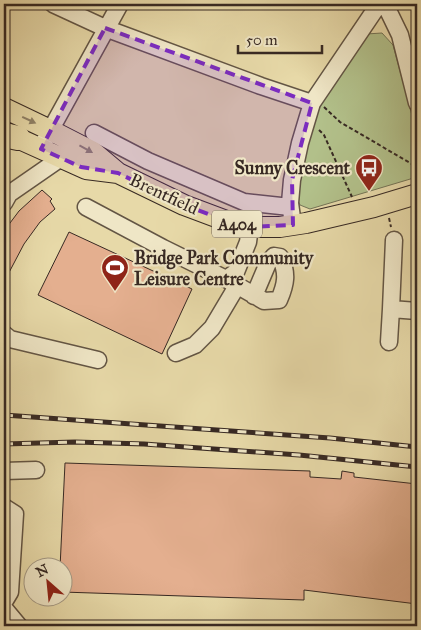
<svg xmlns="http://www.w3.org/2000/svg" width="421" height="630" viewBox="0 0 421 630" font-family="'IM FELL Great Primer',serif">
  <rect width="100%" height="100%" fill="#e7d9a8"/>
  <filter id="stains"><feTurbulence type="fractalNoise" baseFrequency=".004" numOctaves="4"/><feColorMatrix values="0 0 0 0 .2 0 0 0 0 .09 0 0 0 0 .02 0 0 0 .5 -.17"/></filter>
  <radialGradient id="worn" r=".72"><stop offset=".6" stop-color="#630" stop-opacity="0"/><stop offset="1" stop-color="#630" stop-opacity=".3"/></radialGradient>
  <path fill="#b2c08a" stroke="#747456" d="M 382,33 L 393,45 L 417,134 L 417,177 L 310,209 L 300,205 L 296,196 L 305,150 L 319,108 L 366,34 Z"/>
  <path fill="#e4af8f" stroke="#372923" d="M 42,190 L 52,199 L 50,201 L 55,209 L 40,222 L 24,244 L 4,282 L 4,231 L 19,211 Z
    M 69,232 L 192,289 L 162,354 L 38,295 Z
    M 65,463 L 310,471 L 310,477 L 341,479 L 342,471 L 354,473 L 354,477 L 417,484 L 417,604 L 304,590 L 304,600 L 62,592 L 62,568 L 60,568 Z"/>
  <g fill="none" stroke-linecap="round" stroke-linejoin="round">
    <defs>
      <path id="minor" d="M 53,4 L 105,28 L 261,86 L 312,103
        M 385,4 L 400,35 L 417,103
        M 94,133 L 148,161 L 244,202 L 290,207
        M 45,140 L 120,4
        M 4,203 L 9,194 L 61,158
        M 86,207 L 163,248 L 226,279 L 236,272 L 248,242 L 250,227
        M 293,225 L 290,203 L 292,180 L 300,143 L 312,103 L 379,4
        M 394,240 L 391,309 L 417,311
        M 226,279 L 264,301 L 279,300 C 286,284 288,273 280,257 L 274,256 L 268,263 L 254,296
        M 4,334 L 10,339 L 98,360
        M 389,342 L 391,309
        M 176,353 L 195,345 L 212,328 L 237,286
        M 4,471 L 36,470
        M 4,507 L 15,514 L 10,592 L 4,602
        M 4,608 L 19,626"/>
      <path id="major" d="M 4,108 L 50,130 L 93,152 L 118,173 L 184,205 L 232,223 L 250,227 L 280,227 L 306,223 L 374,207 L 417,194
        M 4,132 L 86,169 L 118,173"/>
      <path id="highway" d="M 4,135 L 18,138"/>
    </defs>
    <use href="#minor" stroke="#635544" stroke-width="19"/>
    <use href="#major" stroke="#372923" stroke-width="22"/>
    <use href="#highway" stroke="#372923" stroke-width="26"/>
    <path stroke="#372923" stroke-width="2" stroke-dasharray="4 2.5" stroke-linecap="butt" d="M 324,107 L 340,122 L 417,167
      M 319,130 L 324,135 L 352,197
      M 389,218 L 391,227"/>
    <use href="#minor" stroke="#efe6c6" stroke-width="16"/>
    <use href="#major" stroke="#e7d9a8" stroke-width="20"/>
    <use href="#highway" stroke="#e7d9a8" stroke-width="24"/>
    <defs>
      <path id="rail" d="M 4,415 L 330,438 L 417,447
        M 4,444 L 75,442 L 144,444 L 299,455 L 417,467"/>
    </defs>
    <use href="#rail" stroke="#372923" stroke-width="5"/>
    <use href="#rail" stroke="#efe6c6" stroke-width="3" stroke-dasharray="9" stroke-linecap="butt"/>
  </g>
  <defs><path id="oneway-solid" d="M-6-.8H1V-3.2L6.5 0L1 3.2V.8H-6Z" transform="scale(1.25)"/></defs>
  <g fill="#8f8166">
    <use href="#oneway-solid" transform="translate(29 120) rotate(25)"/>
    <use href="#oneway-solid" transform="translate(86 149) rotate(29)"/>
  </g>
  <path fill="#7b2cbf" fill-opacity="0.2" stroke="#7b2cbf" stroke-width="4" stroke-dasharray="10 6" stroke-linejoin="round" d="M 105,28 L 312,103 L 292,180 L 293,225 L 250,227 L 232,223 L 184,205 L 118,173 L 81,167 L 41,149 Z"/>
  <defs>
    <symbol id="bus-pin" viewBox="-11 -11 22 30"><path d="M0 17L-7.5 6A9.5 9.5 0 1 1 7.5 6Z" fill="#8f2418" stroke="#efe6c6"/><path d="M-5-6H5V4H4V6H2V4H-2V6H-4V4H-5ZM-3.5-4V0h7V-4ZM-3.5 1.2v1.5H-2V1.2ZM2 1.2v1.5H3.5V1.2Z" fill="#fff"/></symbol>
    <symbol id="stadium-pin" viewBox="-11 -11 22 30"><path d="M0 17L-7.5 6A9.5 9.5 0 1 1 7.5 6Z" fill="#8f2418" stroke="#efe6c6"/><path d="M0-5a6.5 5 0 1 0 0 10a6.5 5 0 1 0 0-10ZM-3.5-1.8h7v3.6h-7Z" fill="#fff"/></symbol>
  </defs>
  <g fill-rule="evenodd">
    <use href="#bus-pin" x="353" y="152" width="32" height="43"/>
    <use href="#stadium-pin" x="99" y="252" width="32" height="43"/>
  </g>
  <g text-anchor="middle" stroke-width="4.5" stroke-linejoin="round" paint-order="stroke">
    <rect fill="#efe6c6" stroke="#6e6254" stroke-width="1" x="212" y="210.5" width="50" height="27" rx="4"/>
    <g font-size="16" font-weight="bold" fill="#372923">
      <text x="237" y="230">A404</text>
    </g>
    <g font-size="18" font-weight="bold" fill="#372923" stroke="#efe6c6" text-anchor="end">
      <text x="350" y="174">Sunny Crescent</text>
      <text x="134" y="264" text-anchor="start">Bridge Park Community<tspan x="134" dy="21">Leisure Centre</tspan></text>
    </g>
    <g font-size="18" fill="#372923" stroke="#efe6c6">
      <text transform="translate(164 194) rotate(25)" y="6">Brentfield</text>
    </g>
  </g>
  <rect width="421" height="630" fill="none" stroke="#e7d9a8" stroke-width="20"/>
  <rect x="5" y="5" width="411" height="620" fill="none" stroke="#372923" stroke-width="2.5"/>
  <rect x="10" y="10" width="401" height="610" fill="none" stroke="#372923"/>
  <g transform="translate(48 582) rotate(333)"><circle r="24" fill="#efe6c6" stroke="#a59a85"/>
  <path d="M0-4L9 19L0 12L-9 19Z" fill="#8f2418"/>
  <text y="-8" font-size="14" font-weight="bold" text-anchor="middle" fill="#372923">N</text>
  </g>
  <path d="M238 45v8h84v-8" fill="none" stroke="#372923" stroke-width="2.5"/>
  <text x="246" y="45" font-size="15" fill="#372923" stroke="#efe6c6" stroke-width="4" paint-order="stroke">50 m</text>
  <rect width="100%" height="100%" filter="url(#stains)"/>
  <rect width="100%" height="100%" fill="url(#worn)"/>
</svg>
